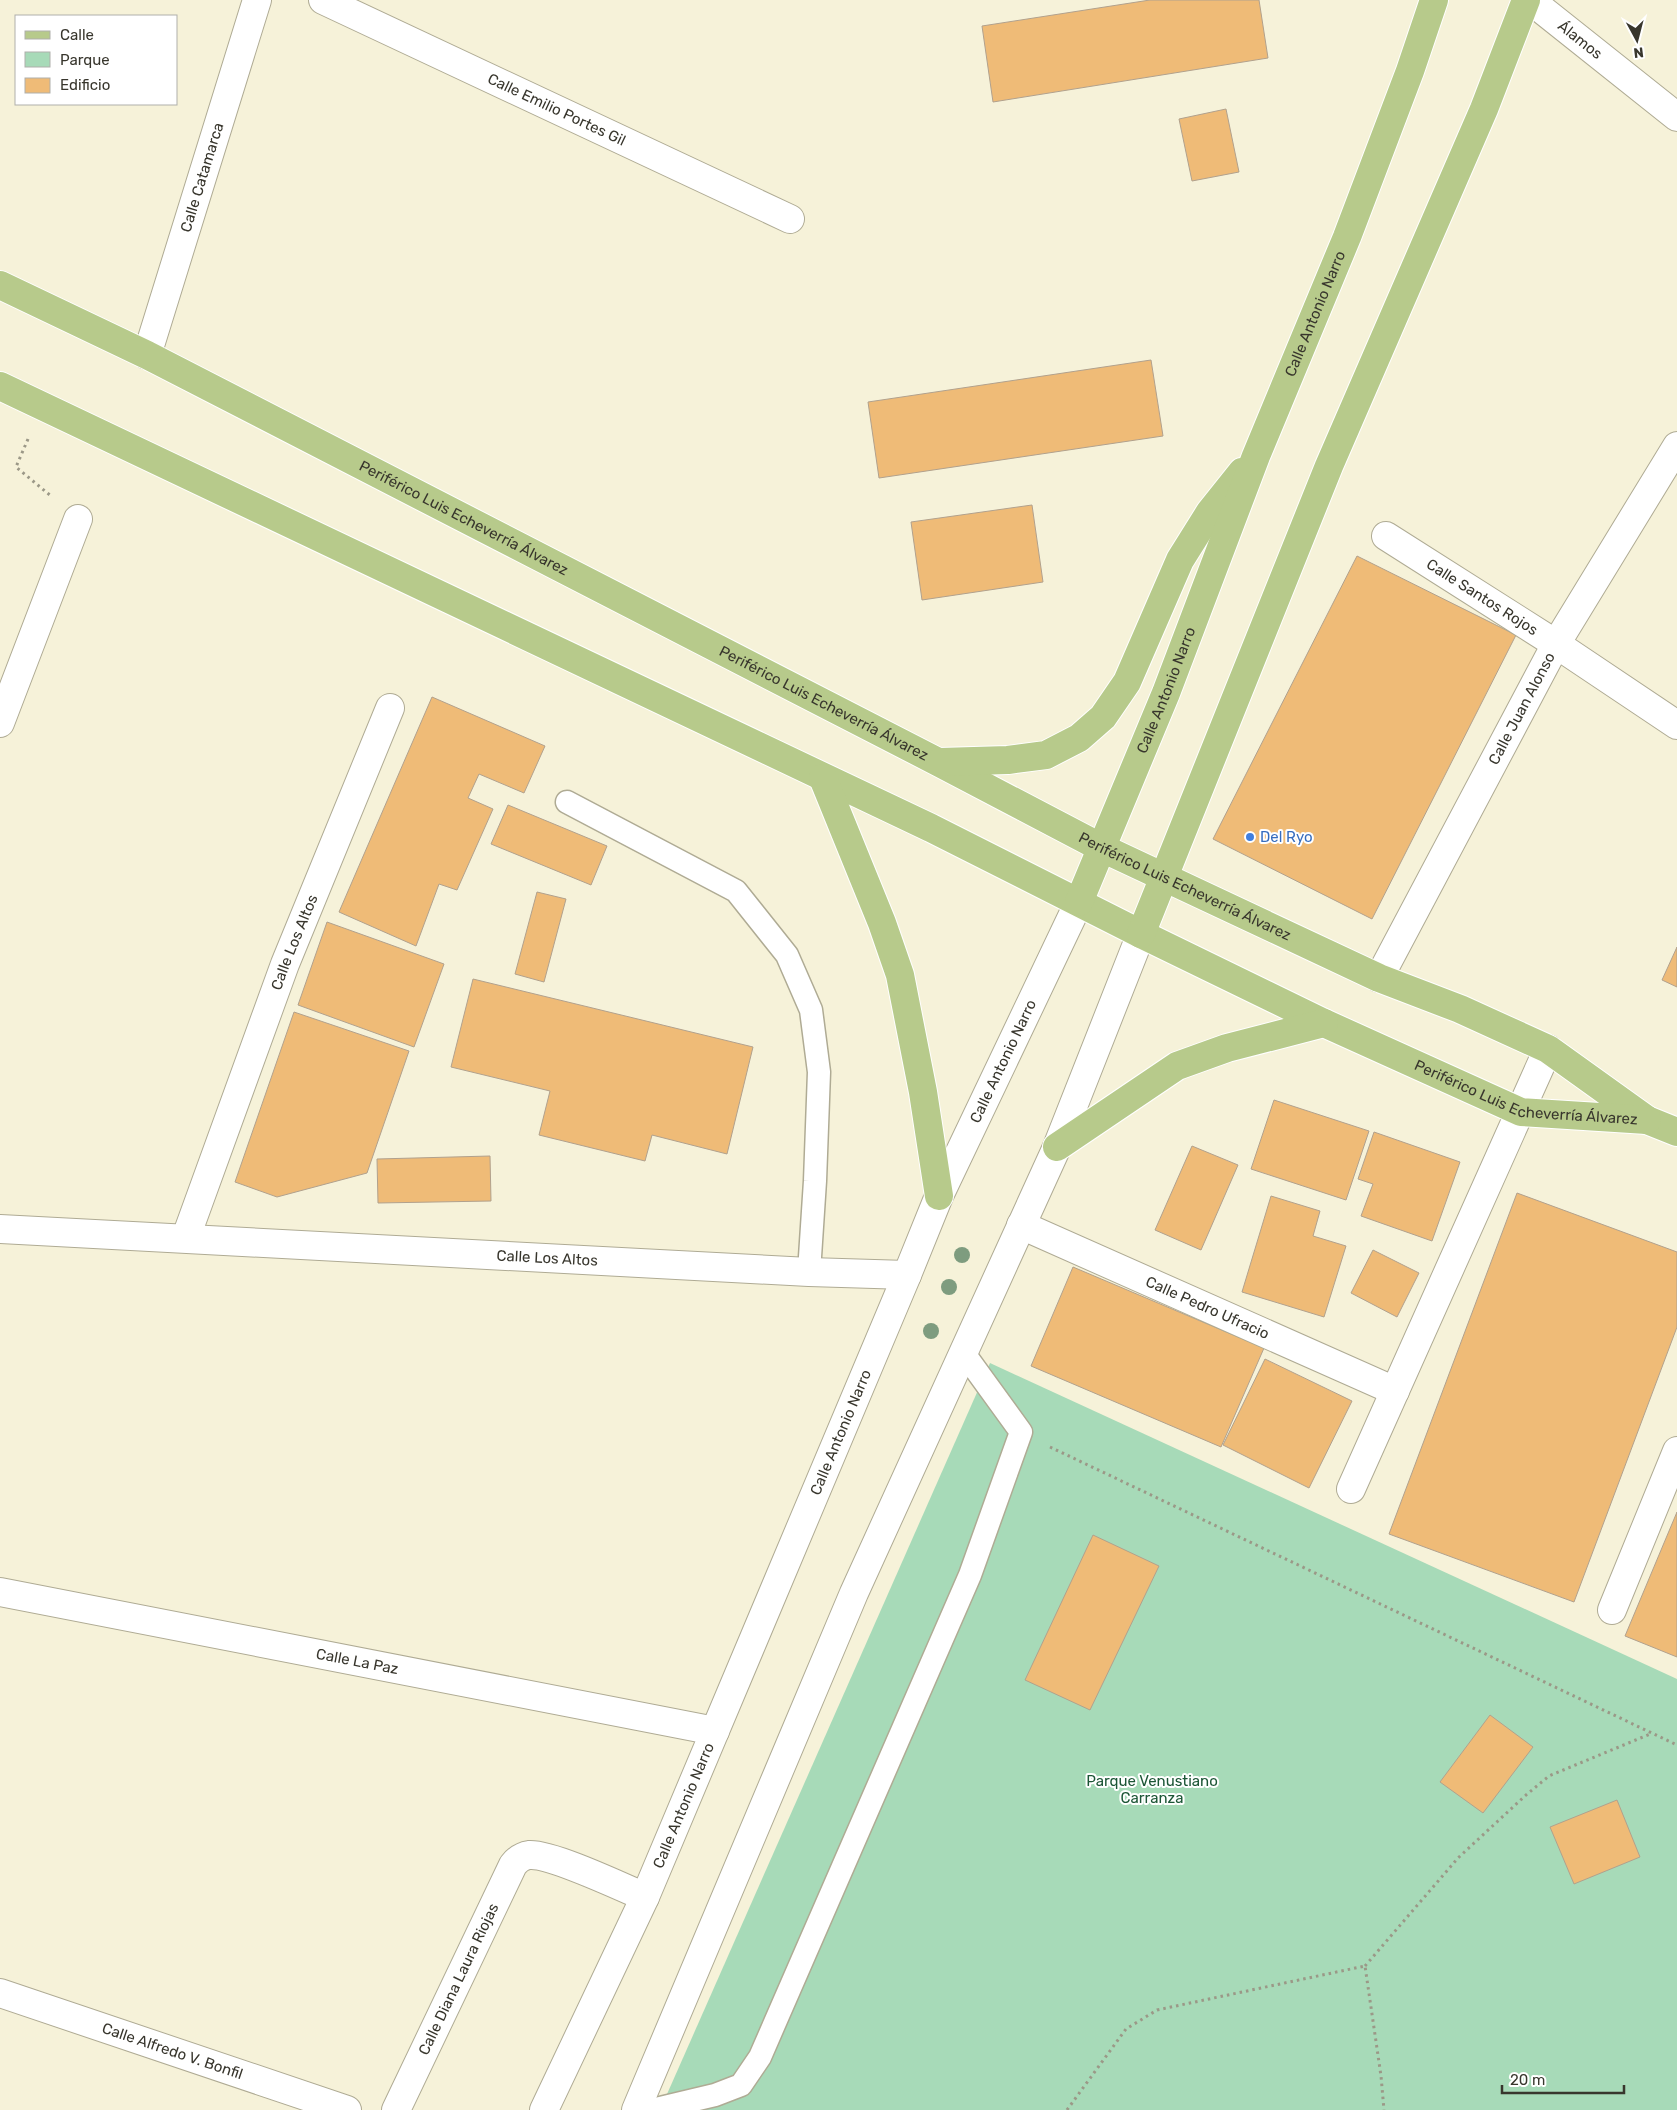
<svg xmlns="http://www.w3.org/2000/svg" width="1677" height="2110" viewBox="0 0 1677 2110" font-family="Rubik,sans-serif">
  <rect width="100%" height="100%" fill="#f6f2d9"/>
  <path fill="#a7dab8" d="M 990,1363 L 1677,1679 L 1677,2110 L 660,2110 Z"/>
  <path fill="#efbb77" stroke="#b1a18d" d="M 1150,0 L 1259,0 L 1268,58 L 993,102 L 982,26 Z
    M 1226,109 L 1239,172 L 1192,181 L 1179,119 Z
    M 1151,360 L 1163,436 L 879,478 L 868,402 Z
    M 1032,505 L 1043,582 L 922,600 L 911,522 Z
    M 1357,556 L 1516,635 L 1372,919 L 1213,839 Z
    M 432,697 L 545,746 L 524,793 L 479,774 L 468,798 L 493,809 L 457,890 L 439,884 L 416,946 L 339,912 Z
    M 508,805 L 607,846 L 591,885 L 491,844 Z
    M 537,892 L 566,899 L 544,982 L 515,974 Z
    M 327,922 L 444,964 L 414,1047 L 298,1005 Z
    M 1677,947 L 1677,987 L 1662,980 Z
    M 473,979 L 753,1047 L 727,1154 L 652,1135 L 645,1161 L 539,1135 L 550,1091 L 451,1067 Z
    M 294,1012 L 409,1051 L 367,1173 L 277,1197 L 235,1182 Z
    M 1274,1100 L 1369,1131 L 1346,1200 L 1251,1169 Z
    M 1374,1132 L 1460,1162 L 1432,1241 L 1361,1216 L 1373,1184 L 1358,1179 Z
    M 1192,1146 L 1238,1165 L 1201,1250 L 1155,1230 Z
    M 490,1156 L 491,1201 L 378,1203 L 377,1159 Z
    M 1517,1193 L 1677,1252 L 1677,1327 L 1574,1602 L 1389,1534 Z
    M 1271,1196 L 1320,1211 L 1313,1236 L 1346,1246 L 1324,1317 L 1242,1292 Z
    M 1373,1250 L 1419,1273 L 1397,1317 L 1351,1293 Z
    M 1073,1267 L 1264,1348 L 1221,1447 L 1031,1366 Z
    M 1265,1359 L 1352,1401 L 1309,1488 L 1223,1445 Z
    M 1677,1512 L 1677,1657 L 1625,1636 Z
    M 1093,1535 L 1159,1566 L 1090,1710 L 1025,1680 Z
    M 1490,1715 L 1533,1747 L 1483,1813 L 1440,1782 Z
    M 1617,1800 L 1640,1857 L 1574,1884 L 1550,1827 Z"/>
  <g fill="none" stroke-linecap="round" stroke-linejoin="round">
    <defs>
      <path id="lane" d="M 567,802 L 736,891 L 787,955 L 811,1010 L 819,1072 L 815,1181 L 809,1272
        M 652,2110 L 715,2095 L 741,2085 L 760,2057 L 970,1575 L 1021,1432 L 963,1352"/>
      <g id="street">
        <path id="s1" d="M 323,0 L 790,219"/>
        <path id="s2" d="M 1530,0 L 1677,117"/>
        <path id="s3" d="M 147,355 L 257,0"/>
        <path id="s4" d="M 1386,536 L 1556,644 L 1677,725"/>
        <path d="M 0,723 L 78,519"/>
        <path id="s5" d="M 1379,978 L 1556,644 L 1677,446"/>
        <path id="s6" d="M 1021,1225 L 1395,1391"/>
        <path id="s7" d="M 0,1229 L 809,1272 L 907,1275"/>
        <path id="s8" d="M 186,1237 L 285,964 L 390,708"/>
        <path d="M 1351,1489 L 1548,1049"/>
        <path id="s9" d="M 0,1592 L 715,1731"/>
        <path d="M 1612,1610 L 1677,1451"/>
        <path id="s10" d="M 0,1993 L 347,2110"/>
        <path id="s11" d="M 396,2110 L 513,1865 C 517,1860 522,1856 529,1855 C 550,1853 622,1887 645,1897"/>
      </g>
      <g id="secondary">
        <path id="s12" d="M 544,2110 L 645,1897 L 907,1275 L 939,1196 L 1079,902"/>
        <path d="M 636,2110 L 854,1593 L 1057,1147 L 1141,934"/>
      </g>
      <g id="primary">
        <path id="s13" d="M 0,285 L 147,355 L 938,762 L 1102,848 L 1379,978 L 1460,1009 L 1548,1049 L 1647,1120 L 1677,1132"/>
        <path id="s14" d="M 0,386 L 931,828 L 1141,934 L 1324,1023 L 1521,1112 L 1647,1120"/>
        <path d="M 940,762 L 1008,760 L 1046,755 L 1079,738 L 1103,717 L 1127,682 L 1180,560 L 1210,512 L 1242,472"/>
        <path d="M 823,778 L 882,923 L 900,975 L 923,1092 L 939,1196"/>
        <path id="s15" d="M 1079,902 L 1166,693 L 1256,456 L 1347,237 L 1410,71 L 1434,0"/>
        <path d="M 1141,934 L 1329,466 L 1484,109 L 1526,0"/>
        <path d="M 1057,1147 L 1177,1066 L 1227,1048 L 1324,1023"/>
      </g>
    </defs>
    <use href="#lane" stroke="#afab94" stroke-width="25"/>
    <use href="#street" stroke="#afab94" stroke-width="30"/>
    <use href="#secondary" stroke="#afab94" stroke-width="30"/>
    <use href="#primary" stroke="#fff" stroke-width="30"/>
    <path stroke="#9b9887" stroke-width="3" stroke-dasharray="2.5 4" stroke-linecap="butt" d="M 28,439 L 16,467 L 51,496
      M 1050,1447 L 1677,1745
      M 1365,1966 L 1458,1858 L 1526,1795 L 1549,1776 L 1650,1734
      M 1067,2110 L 1126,2029 L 1157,2010 L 1365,1966 L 1381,2076 L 1384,2110"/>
    <use href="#lane" stroke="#fff" stroke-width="22"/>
    <use href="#street" stroke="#fff" stroke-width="28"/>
    <use href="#secondary" stroke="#fff" stroke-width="28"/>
    <use href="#primary" stroke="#b7ca8b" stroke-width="28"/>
  </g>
  <g fill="#7e9c7f">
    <circle cx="962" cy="1255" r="8"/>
    <circle cx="949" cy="1287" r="8"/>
    <circle cx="931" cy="1331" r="8"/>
  </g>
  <circle fill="#3f7fe0" stroke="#fff" stroke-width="2" cx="1250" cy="837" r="5"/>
  <g text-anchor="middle" stroke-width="4" stroke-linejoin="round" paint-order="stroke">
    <g font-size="15" fill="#38362d" stroke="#fff">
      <text dy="5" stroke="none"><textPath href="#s2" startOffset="64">Álamos</textPath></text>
      <text dy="5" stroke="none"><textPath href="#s1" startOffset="258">Calle Emilio Portes Gil</textPath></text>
      <text dy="5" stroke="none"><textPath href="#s3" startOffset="186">Calle Catamarca</textPath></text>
      <text dy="5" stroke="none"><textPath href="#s15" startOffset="634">Calle Antonio Narro</textPath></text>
      <text dy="5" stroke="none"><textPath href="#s13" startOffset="519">Periférico Luis Echeverría Álvarez</textPath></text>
      <text dy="5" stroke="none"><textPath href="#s4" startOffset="114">Calle Santos Rojos</textPath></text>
      <text dy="5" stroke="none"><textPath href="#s15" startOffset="229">Calle Antonio Narro</textPath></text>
      <text dy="5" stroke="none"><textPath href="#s13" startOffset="924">Periférico Luis Echeverría Álvarez</textPath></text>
      <text dy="5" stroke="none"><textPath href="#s5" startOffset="305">Calle Juan Alonso</textPath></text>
      <text dy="5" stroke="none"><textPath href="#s13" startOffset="1329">Periférico Luis Echeverría Álvarez</textPath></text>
      <text dy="5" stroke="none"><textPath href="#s8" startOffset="314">Calle Los Altos</textPath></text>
      <text dy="5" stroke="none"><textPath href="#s12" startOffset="1145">Calle Antonio Narro</textPath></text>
      <text dy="5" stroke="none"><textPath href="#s14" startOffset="1686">Periférico Luis Echeverría Álvarez</textPath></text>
      <text dy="5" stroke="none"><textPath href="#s7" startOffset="548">Calle Los Altos</textPath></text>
      <text dy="5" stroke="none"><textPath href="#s6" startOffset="204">Calle Pedro Ufracio</textPath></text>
      <text dy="5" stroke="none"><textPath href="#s12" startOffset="740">Calle Antonio Narro</textPath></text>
      <text dy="5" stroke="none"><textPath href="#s9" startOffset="364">Calle La Paz</textPath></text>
      <text dy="5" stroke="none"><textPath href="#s12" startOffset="335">Calle Antonio Narro</textPath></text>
      <text dy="5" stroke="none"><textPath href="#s11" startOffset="145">Calle Diana Laura Riojas</textPath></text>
      <text dy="5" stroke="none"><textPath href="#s10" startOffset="182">Calle Alfredo V. Bonfil</textPath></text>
    </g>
    <g font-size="15" fill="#366cbe" stroke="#fff" text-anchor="start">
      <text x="1260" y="842">Del Ryo</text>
    </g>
    <g font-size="15" fill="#1c5636" stroke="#fff">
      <text x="1152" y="1786">Parque Venustiano<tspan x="1152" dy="17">Carranza</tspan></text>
    </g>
  </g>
  <rect x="15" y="15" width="162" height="90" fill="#ffffff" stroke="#afafab"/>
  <rect x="25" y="31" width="25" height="8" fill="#b7ca8b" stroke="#afafab"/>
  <text x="60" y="40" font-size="15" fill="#38362d">Calle</text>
  <rect x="25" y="52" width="25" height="15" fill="#a7dab8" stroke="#afafab"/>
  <text x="60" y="65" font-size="15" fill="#38362d">Parque</text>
  <rect x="25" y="78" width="25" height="15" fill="#efbb77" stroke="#afafab"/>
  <text x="60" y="90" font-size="15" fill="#38362d">Edificio</text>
  <g transform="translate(1637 40) rotate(173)" stroke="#ffffff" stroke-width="4" paint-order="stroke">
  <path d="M0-4L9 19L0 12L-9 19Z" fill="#38362d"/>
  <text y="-8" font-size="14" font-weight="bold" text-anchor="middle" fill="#38362d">N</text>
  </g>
  <path d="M1502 2085v8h122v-8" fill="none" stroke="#38362d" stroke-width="2.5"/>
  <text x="1510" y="2085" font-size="15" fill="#38362d" stroke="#ffffff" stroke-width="4" paint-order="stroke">20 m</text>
</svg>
